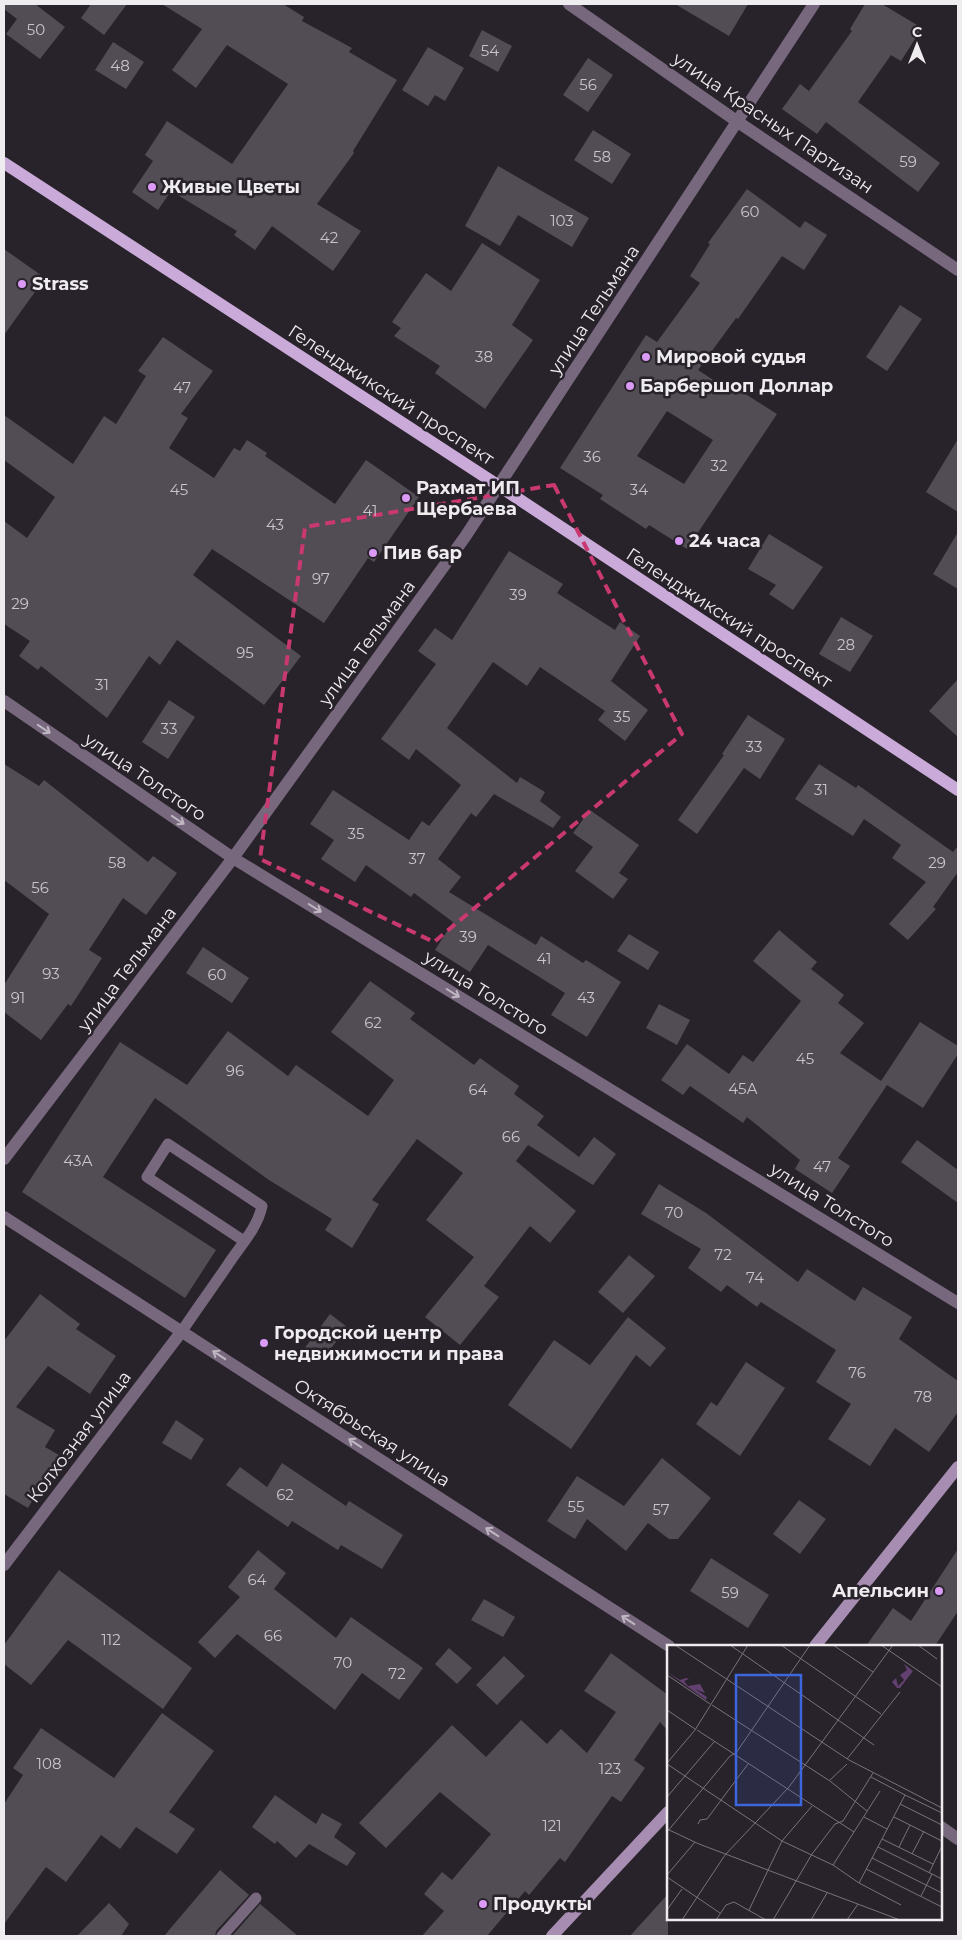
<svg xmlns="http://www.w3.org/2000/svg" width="962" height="1940" viewBox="0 0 962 1940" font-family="Montserrat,sans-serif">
  <rect width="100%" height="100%" fill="#28232a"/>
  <path fill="#524d55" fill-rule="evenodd" d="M 4,4 L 35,4 L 65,27 L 40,59 L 6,34 L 17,19 L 4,9 Z
    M 91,4 L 127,4 L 104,35 L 81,18 Z
    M 162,4 L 283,4 L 304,17 L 302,21 L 352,48 L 349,52 L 397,80 L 353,151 L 354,153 L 317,204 L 361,231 L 333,271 L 272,226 L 255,250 L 234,235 L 237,231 L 171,191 L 158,210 L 132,192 L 153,161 L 145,155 L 167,121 L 232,164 L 288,84 L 227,45 L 196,88 L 172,70 L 202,29 Z
    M 675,4 L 748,4 L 729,36 Z
    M 865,4 L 882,4 L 922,28 L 901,61 L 891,55 L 858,102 L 940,163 L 918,192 L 826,122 L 817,134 L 782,109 L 800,84 L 809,91 L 852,31 L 850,29 Z
    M 482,30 L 512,46 L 498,72 L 469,56 Z
    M 113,42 L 144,62 L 126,89 L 95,70 Z
    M 428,47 L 464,68 L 445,101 L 435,95 L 428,106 L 402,90 Z
    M 588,58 L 613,75 L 588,112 L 563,95 Z
    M 593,130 L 631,154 L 612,184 L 574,160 Z
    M 498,166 L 589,218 L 572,247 L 518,215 L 500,246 L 465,226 Z
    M 747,189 L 800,228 L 805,221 L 827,235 L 804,270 L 782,256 L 738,319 L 736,318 L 698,370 L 736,395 L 739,390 L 777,414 L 687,549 L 649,525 L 646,529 L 600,499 L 603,495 L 560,468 L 646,335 L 657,342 L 700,283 L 690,276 L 710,244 L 708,243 ZM 667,411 L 713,440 L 684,484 L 637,456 Z
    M 482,243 L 540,280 L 512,325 L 533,340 L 485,409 L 435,373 L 440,366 L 394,336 L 401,328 L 392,322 L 426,273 L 451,291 Z
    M 4,249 L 45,278 L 4,335 Z
    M 900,305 L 922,319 L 887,371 L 866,357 Z
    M 163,337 L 213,371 L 181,414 L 188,418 L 169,448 L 214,478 L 234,448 L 240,451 L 247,440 L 267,453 L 265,456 L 335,504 L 366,460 L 419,497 L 374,562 L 368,558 L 324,623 L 212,549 L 193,575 L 301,656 L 264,705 L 177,640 L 160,665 L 149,656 L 107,718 L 41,666 L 38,670 L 19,656 L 30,641 L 4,624 L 4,521 L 27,538 L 55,497 L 4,460 L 4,415 L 73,464 L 104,416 L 116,424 L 146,376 L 138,371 Z
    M 958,439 L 958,512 L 926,492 Z
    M 958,532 L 958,589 L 933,574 Z
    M 769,534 L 823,567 L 793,610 L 769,594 L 776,585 L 748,569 Z
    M 509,551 L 563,584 L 557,593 L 615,630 L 620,622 L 640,636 L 611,681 L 648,710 L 625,741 L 598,720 L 605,711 L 540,667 L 527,686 L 493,662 L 447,728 L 517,783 L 520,777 L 545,792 L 540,801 L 561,817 L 553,828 L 494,794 L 476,817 L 471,813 L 438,859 L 461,877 L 449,892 L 536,945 L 541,936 L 583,963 L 586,960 L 621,982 L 587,1037 L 551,1015 L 565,993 L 488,945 L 470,972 L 435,950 L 453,922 L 414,893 L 411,897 L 366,865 L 355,882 L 321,859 L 334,840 L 310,824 L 333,790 L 409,840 L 422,821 L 429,826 L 461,785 L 416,749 L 409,760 L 381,739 L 436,664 L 418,651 L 435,628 L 452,640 Z
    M 841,617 L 873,636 L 850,672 L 819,654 Z
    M 958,679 L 958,737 L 929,711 Z
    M 169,700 L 195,717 L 168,759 L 142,742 Z
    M 748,715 L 785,739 L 760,779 L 744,768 L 697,834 L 678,820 L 724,755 L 722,754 Z
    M 4,764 L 39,786 L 44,780 L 148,862 L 153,856 L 177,873 L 146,915 L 123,898 L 89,950 L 102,958 L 71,1006 L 68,1004 L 41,1040 L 4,1012 L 4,985 L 49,914 L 4,880 Z
    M 819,764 L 856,788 L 858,785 L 953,852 L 958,846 L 958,872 L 933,907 L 936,909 L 908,940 L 889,924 L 926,882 L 892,858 L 901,845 L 864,819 L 853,836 L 795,799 Z
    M 590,810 L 639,845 L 619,873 L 628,879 L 613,899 L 575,871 L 593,847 L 573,833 Z
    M 779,930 L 817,962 L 811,969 L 844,995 L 838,1003 L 864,1023 L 840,1053 L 881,1081 L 920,1022 L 958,1046 L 958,1054 L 923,1108 L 887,1085 L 838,1158 L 850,1166 L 832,1193 L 795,1169 L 800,1160 L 747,1117 L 743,1123 L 690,1086 L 683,1095 L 661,1080 L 687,1044 L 729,1074 L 743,1055 L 753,1062 L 801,1001 L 753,961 Z
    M 629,934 L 659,952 L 648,970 L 617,951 Z
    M 203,947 L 249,978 L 232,1003 L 186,973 Z
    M 370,981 L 415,1013 L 410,1019 L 474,1065 L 480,1058 L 519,1086 L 514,1094 L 544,1116 L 537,1125 L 579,1157 L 594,1137 L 616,1154 L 593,1185 L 528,1145 L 516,1161 L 576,1211 L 550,1243 L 530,1226 L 484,1286 L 499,1297 L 460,1345 L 425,1317 L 474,1257 L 426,1220 L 463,1173 L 417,1139 L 372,1200 L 379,1204 L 352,1248 L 325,1230 L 332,1219 L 269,1180 L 155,1098 L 103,1177 L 216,1250 L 185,1298 L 22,1192 L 120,1042 L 187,1085 L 228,1031 L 288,1076 L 296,1065 L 368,1116 L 394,1080 L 331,1032 Z
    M 659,1004 L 690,1020 L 677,1045 L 646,1028 Z
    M 917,1140 L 958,1170 L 958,1203 L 901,1162 Z
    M 659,1184 L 706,1213 L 798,1282 L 807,1269 L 855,1301 L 863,1287 L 912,1317 L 899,1339 L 958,1381 L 958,1412 L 929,1452 L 895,1428 L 870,1466 L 828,1439 L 851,1404 L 816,1382 L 836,1350 L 761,1302 L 757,1307 L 727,1285 L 721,1292 L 688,1268 L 701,1249 L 641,1214 Z
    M 629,1255 L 655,1276 L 623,1313 L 598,1292 Z
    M 40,1294 L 80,1324 L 76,1329 L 116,1356 L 90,1394 L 48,1366 L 16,1407 L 55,1430 L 45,1447 L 59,1455 L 28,1508 L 4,1494 L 4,1341 Z
    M 330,1314 L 347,1327 L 321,1362 L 304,1349 Z
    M 628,1317 L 666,1348 L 650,1367 L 636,1355 L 571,1449 L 508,1405 L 554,1340 L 590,1365 Z
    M 746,1362 L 785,1388 L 740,1456 L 696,1424 L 711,1402 L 717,1406 Z
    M 176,1420 L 204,1439 L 191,1460 L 162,1443 Z
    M 662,1458 L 711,1498 L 678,1539 L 669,1539 L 648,1523 L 626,1551 L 587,1519 L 575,1539 L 547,1521 L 577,1476 L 624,1506 Z
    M 282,1463 L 346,1506 L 349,1501 L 403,1535 L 382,1569 L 341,1545 L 338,1550 L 292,1521 L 288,1527 L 226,1485 L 240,1467 L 267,1487 Z
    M 799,1500 L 826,1519 L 800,1554 L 773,1534 Z
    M 958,1549 L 958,1611 L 935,1646 L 866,1646 L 893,1608 L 911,1621 Z
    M 258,1550 L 286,1573 L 274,1589 L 336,1638 L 351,1617 L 423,1668 L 399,1700 L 362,1673 L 335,1710 L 237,1634 L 215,1658 L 198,1642 L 240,1597 L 228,1587 Z
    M 711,1558 L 769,1595 L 748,1628 L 690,1591 Z
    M 59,1570 L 192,1668 L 163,1709 L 68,1640 L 31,1685 L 4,1664 L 4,1645 Z
    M 484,1599 L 515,1617 L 503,1637 L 471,1620 Z
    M 449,1648 L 472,1668 L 457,1684 L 435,1664 Z
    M 611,1653 L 668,1695 L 668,1731 L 660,1722 L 634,1760 L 645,1768 L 621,1802 L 612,1796 L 565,1862 L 560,1858 L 529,1895 L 525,1891 L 487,1936 L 422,1936 L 444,1911 L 424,1894 L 442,1872 L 452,1880 L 491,1834 L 440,1792 L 386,1848 L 359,1823 L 452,1725 L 486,1757 L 521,1720 L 547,1744 L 561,1729 L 587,1753 L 616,1712 L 584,1691 Z
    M 504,1656 L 525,1676 L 497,1705 L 476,1685 Z
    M 162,1713 L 214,1751 L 169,1812 L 195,1829 L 177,1854 L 136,1827 L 120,1849 L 101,1835 L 66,1882 L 46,1867 L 4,1924 L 4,1804 L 23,1775 L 13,1768 L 41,1728 L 114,1778 Z
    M 275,1795 L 316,1824 L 322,1813 L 342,1824 L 334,1837 L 356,1853 L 347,1866 L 309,1844 L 296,1858 L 277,1841 L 275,1844 L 252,1827 Z
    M 220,1870 L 249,1895 L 216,1931 L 215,1936 L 164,1936 Z
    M 668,1894 L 668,1936 L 630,1936 Z
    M 109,1903 L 129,1924 L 121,1936 L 77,1936 Z
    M 260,1904 L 298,1936 L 232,1936 Z"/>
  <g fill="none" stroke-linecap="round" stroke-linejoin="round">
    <path stroke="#77687e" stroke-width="11" d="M 182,1331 C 198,1307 215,1284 231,1260 C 243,1243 258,1226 262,1206 L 168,1144 L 147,1177 L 244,1241
      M 222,1936 L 256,1898"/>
    <path stroke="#77687e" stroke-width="12" d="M 569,4 L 738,122 L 958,270
      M 4,701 L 233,858 L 958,1303
      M 4,1159 L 233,858 L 465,537 L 814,4
      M 4,1217 L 669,1646
      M 4,1565 L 182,1331
      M 941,1827 L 958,1839"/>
    <path stroke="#a68db1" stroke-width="12" d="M 815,1646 L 958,1467
      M 552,1936 L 668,1812"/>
    <path stroke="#caaad8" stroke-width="12" d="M 4,163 L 499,486 L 958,790"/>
  </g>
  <defs><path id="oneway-shaft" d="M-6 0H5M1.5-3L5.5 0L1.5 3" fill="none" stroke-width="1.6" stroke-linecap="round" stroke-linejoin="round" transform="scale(1.25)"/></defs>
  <g stroke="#bfb7c2">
    <use href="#oneway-shaft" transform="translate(44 729) rotate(34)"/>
    <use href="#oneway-shaft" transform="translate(178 820) rotate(34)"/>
    <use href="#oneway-shaft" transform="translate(315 908) rotate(32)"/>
    <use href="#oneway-shaft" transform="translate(453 993) rotate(32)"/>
    <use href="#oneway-shaft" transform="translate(219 1355) rotate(-147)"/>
    <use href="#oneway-shaft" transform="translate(355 1443) rotate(-147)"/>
    <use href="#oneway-shaft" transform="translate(492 1532) rotate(-147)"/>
    <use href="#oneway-shaft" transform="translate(628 1620) rotate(-147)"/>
  </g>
  <path fill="none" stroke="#c93871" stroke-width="4" stroke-dasharray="10 6" stroke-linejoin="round" d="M 554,485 L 682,734 L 434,942 L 260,859 L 305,527 Z"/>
  <g fill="#da9af6" stroke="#28232a" stroke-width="2">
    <circle cx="152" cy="187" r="5"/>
    <circle cx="22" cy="284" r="5"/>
    <circle cx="646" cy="357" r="5"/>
    <circle cx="630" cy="386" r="5"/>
    <circle cx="406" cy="498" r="5"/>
    <circle cx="679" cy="541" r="5"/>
    <circle cx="373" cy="553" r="5"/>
    <circle cx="264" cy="1343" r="5"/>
    <circle cx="939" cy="1591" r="5"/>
    <circle cx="483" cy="1904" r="5"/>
  </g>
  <g text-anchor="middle" stroke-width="5" stroke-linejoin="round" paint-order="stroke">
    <g font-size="15" fill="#c8c4c9">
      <text x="36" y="35">50</text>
      <text x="490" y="56">54</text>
      <text x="120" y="71">48</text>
      <text x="588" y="90">56</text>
      <text x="602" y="162">58</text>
      <text x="908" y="167">59</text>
      <text x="750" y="217">60</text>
      <text x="562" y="226">103</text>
      <text x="329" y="243">42</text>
      <text x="484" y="362">38</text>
      <text x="182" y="393">47</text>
      <text x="592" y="462">36</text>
      <text x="719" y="471">32</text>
      <text x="179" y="495">45</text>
      <text x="639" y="495">34</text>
      <text x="370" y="516">41</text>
      <text x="275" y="530">43</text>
      <text x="321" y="584">97</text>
      <text x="518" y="600">39</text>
      <text x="20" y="609">29</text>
      <text x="846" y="650">28</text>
      <text x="245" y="658">95</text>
      <text x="102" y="690">31</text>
      <text x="622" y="722">35</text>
      <text x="169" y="734">33</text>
      <text x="754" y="752">33</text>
      <text x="821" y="795">31</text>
      <text x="356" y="839">35</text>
      <text x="417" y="864">37</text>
      <text x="117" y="868">58</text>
      <text x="937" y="868">29</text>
      <text x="40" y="893">56</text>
      <text x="468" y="942">39</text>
      <text x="544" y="964">41</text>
      <text x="51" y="979">93</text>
      <text x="217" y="980">60</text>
      <text x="18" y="1003">91</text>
      <text x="586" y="1003">43</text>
      <text x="373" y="1028">62</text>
      <text x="805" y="1064">45</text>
      <text x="235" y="1076">96</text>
      <text x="743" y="1094">45А</text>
      <text x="478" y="1095">64</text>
      <text x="511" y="1142">66</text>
      <text x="78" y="1166">43А</text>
      <text x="822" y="1172">47</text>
      <text x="674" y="1218">70</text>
      <text x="723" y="1260">72</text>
      <text x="755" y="1283">74</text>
      <text x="857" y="1378">76</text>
      <text x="923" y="1402">78</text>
      <text x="285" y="1500">62</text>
      <text x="576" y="1512">55</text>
      <text x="661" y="1515">57</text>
      <text x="257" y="1585">64</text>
      <text x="730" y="1598">59</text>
      <text x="273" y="1641">66</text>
      <text x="111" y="1645">112</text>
      <text x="343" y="1668">70</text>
      <text x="397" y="1679">72</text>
      <text x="49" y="1769">108</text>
      <text x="610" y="1774">123</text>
      <text x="552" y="1831">121</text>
    </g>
    <g font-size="18" fill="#efecf0" stroke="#28232a">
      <text transform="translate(773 123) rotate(34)" y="6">улица Красных Партизан</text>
      <text transform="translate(594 310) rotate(-57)" y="6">улица Тельмана</text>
      <text transform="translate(391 395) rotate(33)" y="6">Геленджикский проспект</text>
      <text transform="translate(729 618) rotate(33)" y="6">Геленджикский проспект</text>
      <text transform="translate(367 643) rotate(-54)" y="6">улица Тельмана</text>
      <text transform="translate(145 777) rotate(34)" y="6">улица Толстого</text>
      <text transform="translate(127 969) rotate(-53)" y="6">улица Тельмана</text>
      <text transform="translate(486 993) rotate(32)" y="6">улица Толстого</text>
      <text transform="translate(832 1205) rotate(32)" y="6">улица Толстого</text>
      <text transform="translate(372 1433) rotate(33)" y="6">Октябрьская улица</text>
      <text transform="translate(79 1437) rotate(-53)" y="6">Колхозная улица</text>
    </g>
    <g font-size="18" font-weight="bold" fill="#efecf0" stroke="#28232a" text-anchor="start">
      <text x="162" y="193">Живые Цветы</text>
      <text x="32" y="290">Strass</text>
      <text x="656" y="363">Мировой судья</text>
      <text x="640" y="392">Барбершоп Доллар</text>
      <text x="416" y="494">Рахмат ИП<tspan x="416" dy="21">Щербаева</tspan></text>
      <text x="689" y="547">24 часа</text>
      <text x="383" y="559">Пив бар</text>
      <text x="274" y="1339">Городской центр<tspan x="274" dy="21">недвижимости и права</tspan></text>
      <text x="929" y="1597" text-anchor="end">Апельсин</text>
      <text x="493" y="1910">Продукты</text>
    </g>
  </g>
  <g transform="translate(667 1645)">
    <rect width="275" height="275" fill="#28232a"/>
    <path d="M 237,19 L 246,26 L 233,43 L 230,43 L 225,37 L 229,33 L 231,41 L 237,35 L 233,30 L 240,25 ZM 0,27 L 13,35 L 19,33 L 22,34 L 17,36 L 21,41 L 33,39 L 38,48 L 28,44 L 40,52 L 39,55 Z" fill="#624070"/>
    <path fill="none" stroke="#787379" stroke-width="1" d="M 8,0 L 182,115 L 275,163M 63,0 L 207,100M 114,0 L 214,69M 166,0 L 206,27M 214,0 L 275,42M 251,0 L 270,14M 0,30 L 43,59M 45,60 L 163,136 L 200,166M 0,65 L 28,84M 28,85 L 81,0M 30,85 L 187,187M 180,114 L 233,47M 0,118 L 28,85M 0,119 L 115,196 L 166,220 L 192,238 L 234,260M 204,132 L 238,150M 163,135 L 180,119M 0,152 L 47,97M 233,159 L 275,180M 197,172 L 220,184M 227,172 L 275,196M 31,179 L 33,175 L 40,174 L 81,119M 0,184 L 32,199 L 233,275M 0,187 L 63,111 L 69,108 L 143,0M 215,194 L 266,219M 211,202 L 275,234M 232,202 L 243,180M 245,209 L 257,186M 205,213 L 275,248M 166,220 L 213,146M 199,224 L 275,262M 262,228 L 275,201M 0,230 L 28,197M 0,232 L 53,268M 192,238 L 238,150 L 275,168M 254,251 L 265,229M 0,265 L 15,244M 82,265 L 115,196 L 145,161M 15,275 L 58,210 L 122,142 L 226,0M 49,275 L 59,260 L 67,257 L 99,275M 106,275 L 145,209 L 168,179 L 176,176 L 206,128M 144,275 L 160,248M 180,275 L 191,259"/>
    <path fill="#3c66dc" fill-opacity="0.15" stroke="#3c66dc" stroke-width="2.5" d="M 69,30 L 134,30 L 134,160 L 69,160 Z"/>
    <rect width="275" height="275" fill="none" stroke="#efecf0" stroke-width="2.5"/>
  </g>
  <rect width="962" height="1940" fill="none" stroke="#efecf0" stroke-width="10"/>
  <g transform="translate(917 45)" stroke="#28232a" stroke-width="4" paint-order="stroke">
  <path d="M0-4L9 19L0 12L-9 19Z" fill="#efecf0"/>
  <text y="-8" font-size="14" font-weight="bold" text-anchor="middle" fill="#efecf0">С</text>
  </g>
</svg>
